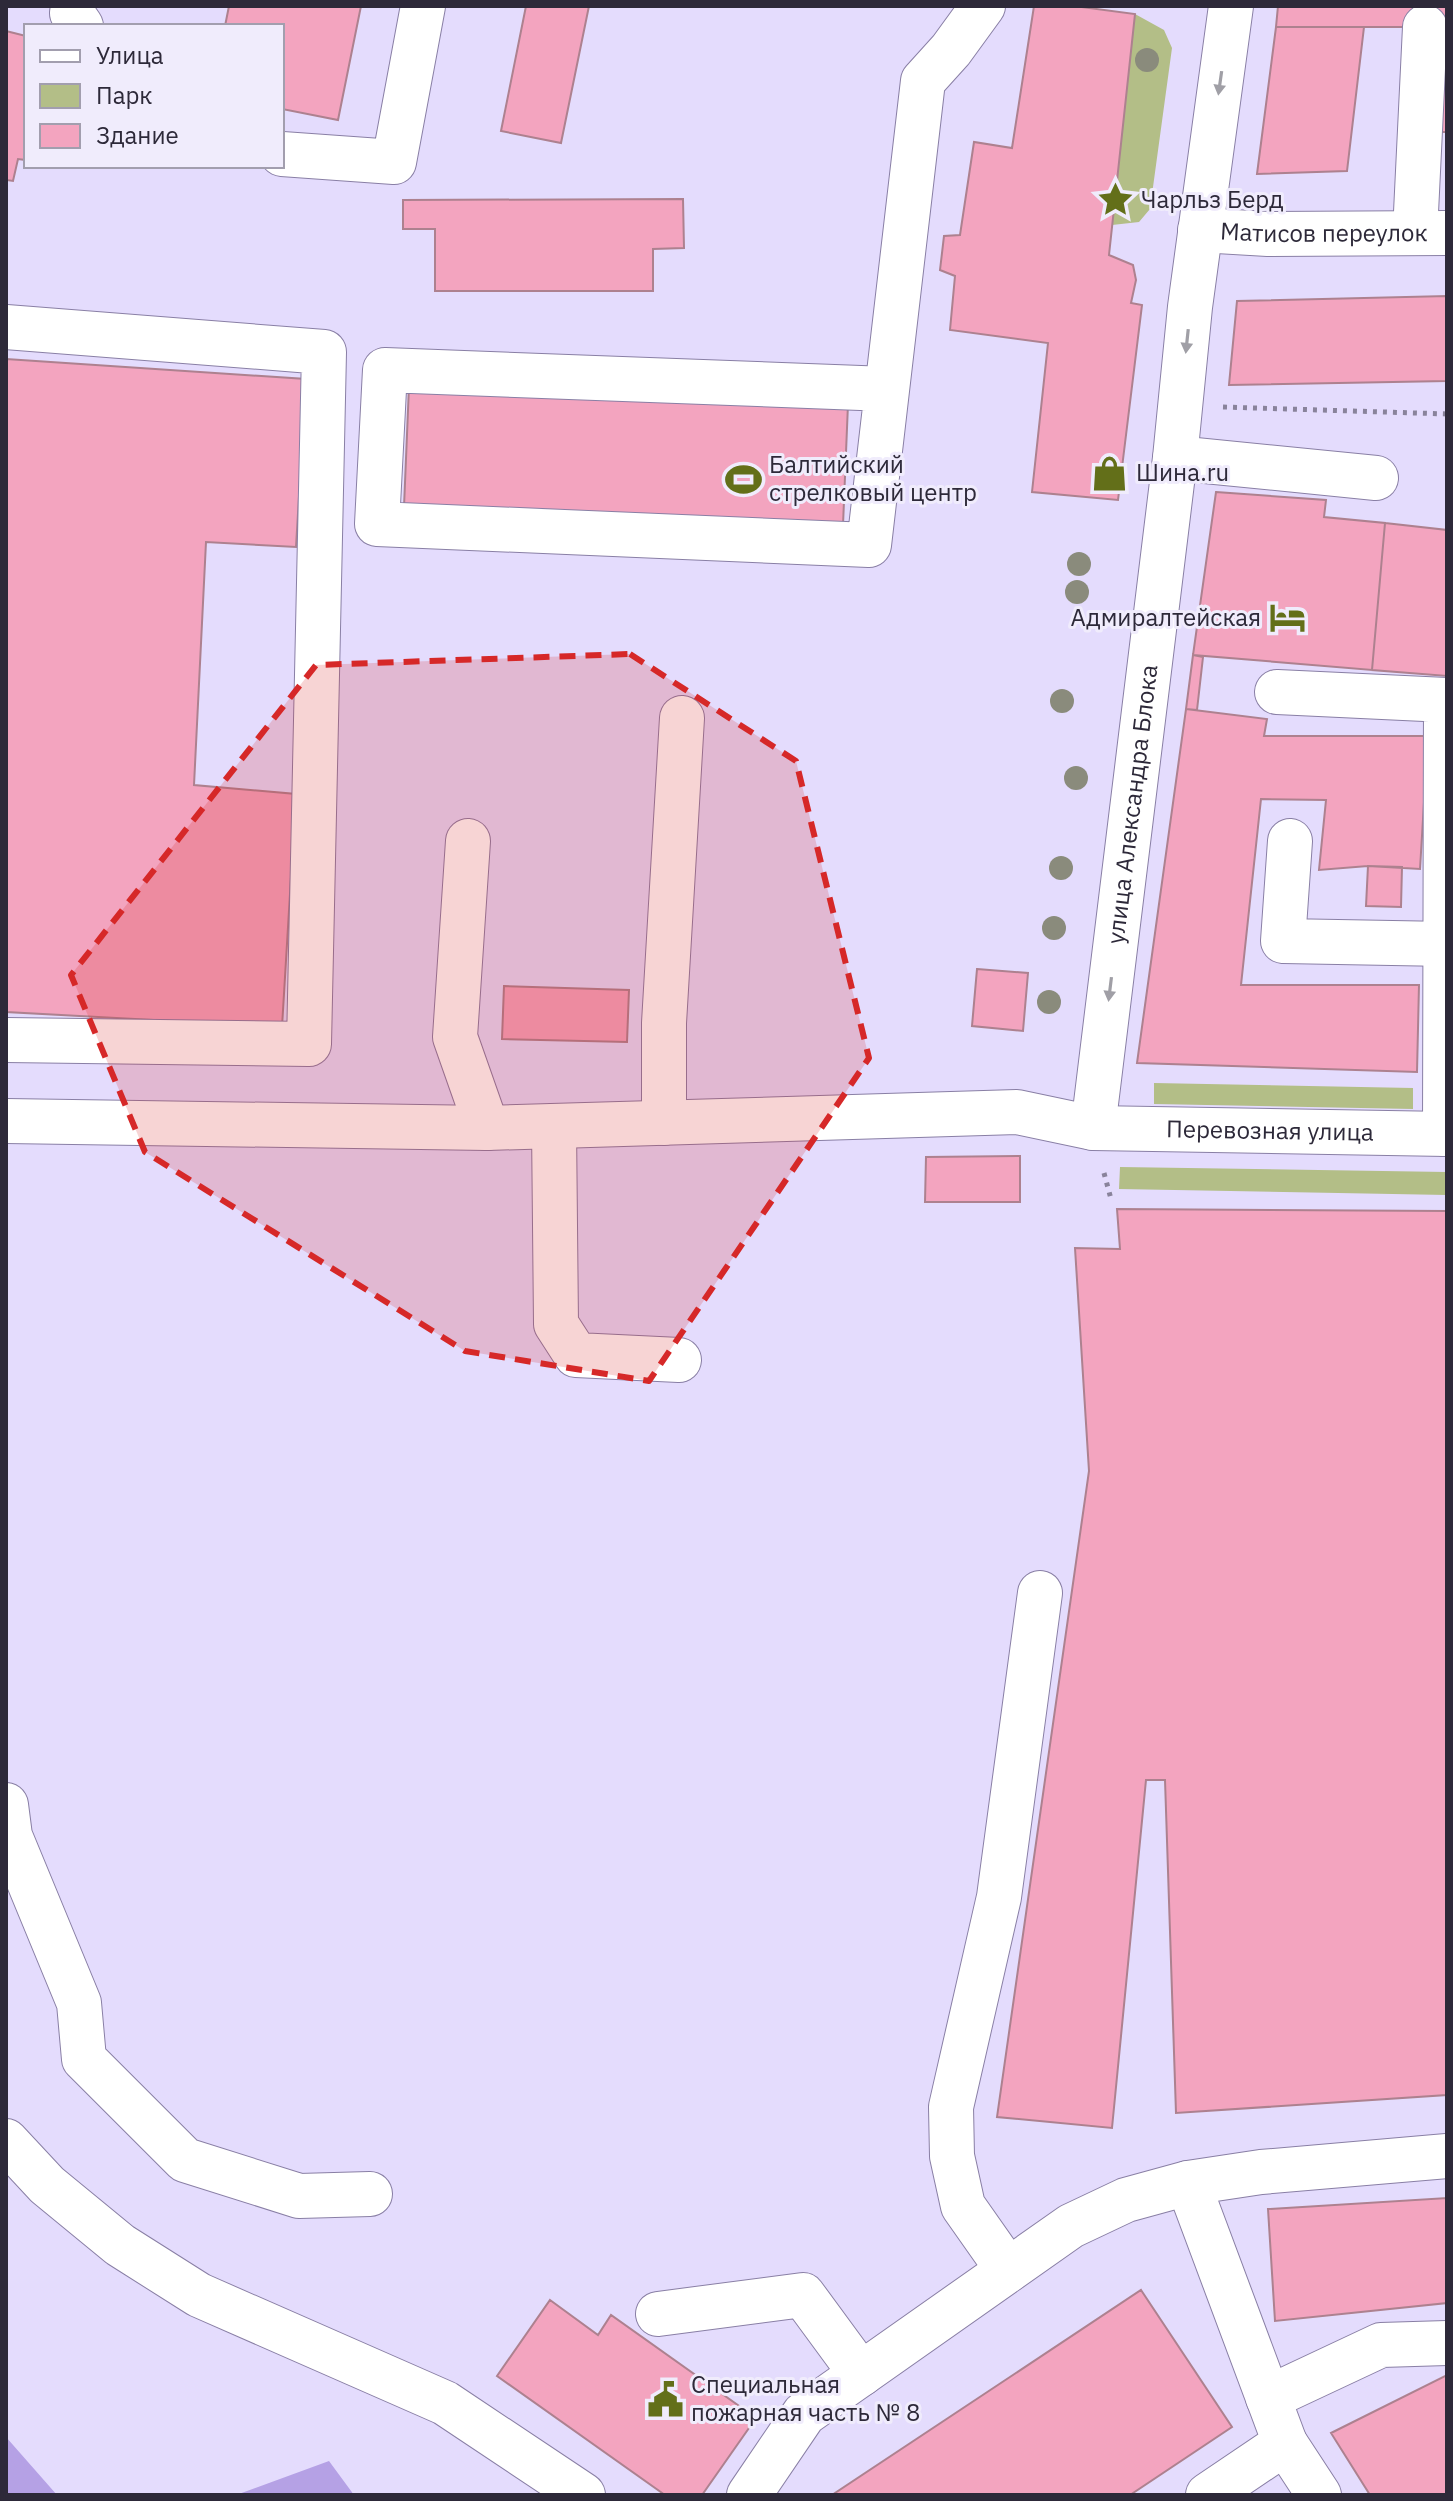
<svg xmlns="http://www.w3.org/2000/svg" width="1453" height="2501" viewBox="0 0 1453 2501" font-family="'IBM Plex Sans',sans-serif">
  <rect width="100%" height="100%" fill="#e4dcfd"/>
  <path fill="#b3be87" d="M 1135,14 L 1164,30 L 1172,48 L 1150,209 L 1139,222 L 1112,225 Z
    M 1154,1083 L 1413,1088 L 1413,1109 L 1154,1104 Z
    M 1120,1167 L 1447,1172 L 1447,1195 L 1119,1189 Z"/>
  <path fill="#b5a1e5" d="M 6,2437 L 57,2495 L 6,2495 Z
    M 329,2461 L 354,2495 L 236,2495 Z"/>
  <path fill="#f3a4bf" stroke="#ad818f" stroke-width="2" d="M 229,6 L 361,6 L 338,120 L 282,109 L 282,26 L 225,26 Z
    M 526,6 L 589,6 L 561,143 L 501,131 Z
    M 1034,6 L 1074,6 L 1135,14 L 1109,255 L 1133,265 L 1136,280 L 1131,303 L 1142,305 L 1118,500 L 1032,492 L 1048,343 L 950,330 L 955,276 L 940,270 L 944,236 L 960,235 L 974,142 L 1012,148 Z
    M 1278,6 L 1447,6 L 1447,132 L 1436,132 L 1440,27 L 1276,27 Z
    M 1276,27 L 1364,27 L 1347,171 L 1257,174 Z
    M 6,31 L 26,36 L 26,160 L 18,159 L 13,181 L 6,180 Z
    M 683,199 L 684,248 L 653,249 L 653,291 L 435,291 L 435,229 L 403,229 L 403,200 Z
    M 1447,296 L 1447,381 L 1229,385 L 1237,301 Z
    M 6,359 L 306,379 L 296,547 L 206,542 L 194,785 L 296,794 L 282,1027 L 6,1012 Z
    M 409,386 L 848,404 L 843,525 L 404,507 Z
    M 1216,492 L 1326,500 L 1324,517 L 1385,523 L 1372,670 L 1193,655 Z
    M 1385,523 L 1447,530 L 1447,676 L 1372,670 Z
    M 1193,655 L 1203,657 L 1197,710 L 1186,709 Z
    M 1186,709 L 1267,719 L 1264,736 L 1428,736 L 1420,869 L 1368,866 L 1319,870 L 1326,800 L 1261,799 L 1241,985 L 1419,985 L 1417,1072 L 1137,1063 Z
    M 1368,866 L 1402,867 L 1401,907 L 1366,906 Z
    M 977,969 L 1028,973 L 1023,1031 L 972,1026 Z
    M 504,986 L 629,990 L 627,1042 L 502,1039 Z
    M 1020,1156 L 1020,1202 L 925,1202 L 926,1157 Z
    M 1117,1209 L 1447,1211 L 1447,2095 L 1176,2113 L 1165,1780 L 1146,1780 L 1112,2128 L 997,2117 L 1089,1471 L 1075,1248 L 1120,1249 Z
    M 1447,2198 L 1447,2303 L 1275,2321 L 1268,2209 Z
    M 1141,2290 L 1232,2427 L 1130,2495 L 832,2495 Z
    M 550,2300 L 598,2335 L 611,2315 L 756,2418 L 702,2495 L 665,2495 L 497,2376 Z
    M 1447,2375 L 1447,2495 L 1370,2495 L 1331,2433 Z"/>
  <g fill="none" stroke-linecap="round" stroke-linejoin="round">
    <defs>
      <g id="minor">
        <path d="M 73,6 L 72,13 L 81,26"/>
        <path d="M 282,154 L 394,162 L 423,6"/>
        <path id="s1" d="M 1200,230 L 1268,234 L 1447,233"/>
        <path d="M 1415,233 L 1425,27"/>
        <path d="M 6,327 L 324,352 L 309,1044 L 6,1040"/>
        <path d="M 887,389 L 385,370 L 377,524 L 869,545 L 923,81 L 951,50 L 983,6"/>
        <path d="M 1175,458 L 1376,478"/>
        <path d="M 1277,692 L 1446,700 L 1445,1134"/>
        <path d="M 468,841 L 455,1037 L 487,1128"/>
        <path d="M 1290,841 L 1283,941 L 1447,944"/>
        <path id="s2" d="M 6,1121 L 487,1128 L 1017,1112 L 1093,1128 L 1447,1134"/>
        <path d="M 664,1123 L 664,1023 L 682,718"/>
        <path d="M 554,1126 L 556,1324 L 576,1355 L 679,1360"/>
        <path id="s3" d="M 1093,1128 L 1175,458 L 1190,307 L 1231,6"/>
        <path d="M 6,1805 L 10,1836 L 79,2003 L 84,2059 L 185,2160 L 299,2196 L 370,2194"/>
        <path d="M 6,2141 L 47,2185 L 120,2245 L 199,2295 L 445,2403 L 583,2495"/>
        <path d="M 1008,2270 L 963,2206 L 952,2156 L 951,2107 L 999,1897 L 1040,1593"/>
        <path d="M 658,2314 L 803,2295 L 861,2374"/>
        <path d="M 1268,2398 L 1381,2345 L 1447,2343"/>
        <path d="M 1285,2443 L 1319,2495"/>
        <path d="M 749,2495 L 804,2414 L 1071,2226 L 1126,2200 L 1188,2183"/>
        <path d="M 1208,2495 L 1285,2443 L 1188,2183 L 1261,2172 L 1447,2156"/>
      </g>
    </defs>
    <use href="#minor" stroke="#897fa5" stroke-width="46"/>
    <path stroke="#89839b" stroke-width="5" stroke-dasharray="4 6" stroke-linecap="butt" d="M 1223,407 L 1447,414
      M 1104,1173 L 1111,1199"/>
    <use href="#minor" stroke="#fff" stroke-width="44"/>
  </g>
  <g fill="#8a8b7c">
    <circle cx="1147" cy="60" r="12"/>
    <circle cx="1079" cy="564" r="12"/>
    <circle cx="1077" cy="592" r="12"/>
    <circle cx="1062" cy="701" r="12"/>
    <circle cx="1076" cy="778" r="12"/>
    <circle cx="1061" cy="868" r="12"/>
    <circle cx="1054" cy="928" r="12"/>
    <circle cx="1049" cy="1002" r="12"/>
  </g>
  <defs><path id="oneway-solid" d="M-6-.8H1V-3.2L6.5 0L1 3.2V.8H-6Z" transform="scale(2)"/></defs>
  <g fill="#a09fa6">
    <use href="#oneway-solid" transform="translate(1220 83) rotate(98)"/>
    <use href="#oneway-solid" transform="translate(1187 341) rotate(96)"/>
    <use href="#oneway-solid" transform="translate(1110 989) rotate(97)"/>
  </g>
  <path fill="#d62828" fill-opacity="0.2" stroke="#d62828" stroke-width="6" stroke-dasharray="16 10" stroke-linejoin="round" d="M 630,654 L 796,761 L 869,1058 L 649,1381 L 465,1351 L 145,1152 L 71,975 L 316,665 Z"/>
  <defs>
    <symbol id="sight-bare" viewBox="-9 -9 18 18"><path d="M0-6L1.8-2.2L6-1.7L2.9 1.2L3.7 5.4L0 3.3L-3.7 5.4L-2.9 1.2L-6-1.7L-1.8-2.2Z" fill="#636f19" stroke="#f0ecfc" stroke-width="2.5" paint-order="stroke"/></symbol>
    <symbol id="shop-bare" viewBox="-9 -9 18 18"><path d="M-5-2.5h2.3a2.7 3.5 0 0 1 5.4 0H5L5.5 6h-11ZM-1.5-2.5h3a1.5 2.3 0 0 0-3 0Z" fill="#636f19" stroke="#f0ecfc" stroke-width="2.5" paint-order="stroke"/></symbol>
    <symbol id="stadium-bare" viewBox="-9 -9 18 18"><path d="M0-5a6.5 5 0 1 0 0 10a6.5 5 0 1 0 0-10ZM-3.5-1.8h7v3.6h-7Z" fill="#636f19" stroke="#f0ecfc" stroke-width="2.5" paint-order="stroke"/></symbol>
    <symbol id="hotel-bare" viewBox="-9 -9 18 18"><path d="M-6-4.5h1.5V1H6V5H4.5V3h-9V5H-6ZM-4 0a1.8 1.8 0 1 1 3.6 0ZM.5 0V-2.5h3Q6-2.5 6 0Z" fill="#636f19" stroke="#f0ecfc" stroke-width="2.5" paint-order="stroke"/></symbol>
    <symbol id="civic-bare" viewBox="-9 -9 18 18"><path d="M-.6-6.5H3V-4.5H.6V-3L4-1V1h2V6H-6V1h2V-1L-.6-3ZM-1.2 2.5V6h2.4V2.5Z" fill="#636f19" stroke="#f0ecfc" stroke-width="2.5" paint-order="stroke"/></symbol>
  </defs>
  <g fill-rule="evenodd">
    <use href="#sight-bare" x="1090" y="174" width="51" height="51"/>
    <use href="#shop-bare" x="1084" y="448" width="51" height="51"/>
    <use href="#stadium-bare" x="718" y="454" width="51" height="51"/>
    <use href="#hotel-bare" x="1262" y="592" width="51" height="51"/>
    <use href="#civic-bare" x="640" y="2374" width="51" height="51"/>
  </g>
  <g text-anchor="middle" stroke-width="6" stroke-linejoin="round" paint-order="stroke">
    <g font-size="24" fill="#2d2939" stroke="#f0ecfc" text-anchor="start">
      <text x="1141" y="208">Чарльз Берд</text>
      <text x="769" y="473">Балтийский<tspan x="769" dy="28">стрелковый центр</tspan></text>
      <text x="1136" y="481">Шина.ru</text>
      <text x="1261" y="626" text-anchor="end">Адмиралтейская</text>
      <text x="691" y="2393">Специальная<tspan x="691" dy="28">пожарная часть № 8</tspan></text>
    </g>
    <g font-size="24" fill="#2d2939" stroke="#f0ecfc">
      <text dy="8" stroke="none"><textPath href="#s1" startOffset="124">Матисов переулок</textPath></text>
      <text dy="8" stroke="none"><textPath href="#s3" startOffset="326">улица Александра Блока</textPath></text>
      <text dy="8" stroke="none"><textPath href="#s2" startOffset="1266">Перевозная улица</textPath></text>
    </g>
  </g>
  <rect width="1453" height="2501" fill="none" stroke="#2d2939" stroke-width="16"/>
  <rect x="24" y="24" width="260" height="144" fill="#f0ecfc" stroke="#a29eae" stroke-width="2"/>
  <rect x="40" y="50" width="40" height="12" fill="#ffffff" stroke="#a29eae" stroke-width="2"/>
  <text x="96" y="64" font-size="24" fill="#2d2939">Улица</text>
  <rect x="40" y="84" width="40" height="24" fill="#b3be87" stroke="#a29eae" stroke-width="2"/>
  <text x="96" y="104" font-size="24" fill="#2d2939">Парк</text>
  <rect x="40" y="124" width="40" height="24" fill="#f3a4bf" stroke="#a29eae" stroke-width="2"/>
  <text x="96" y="144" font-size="24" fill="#2d2939">Здание</text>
</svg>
